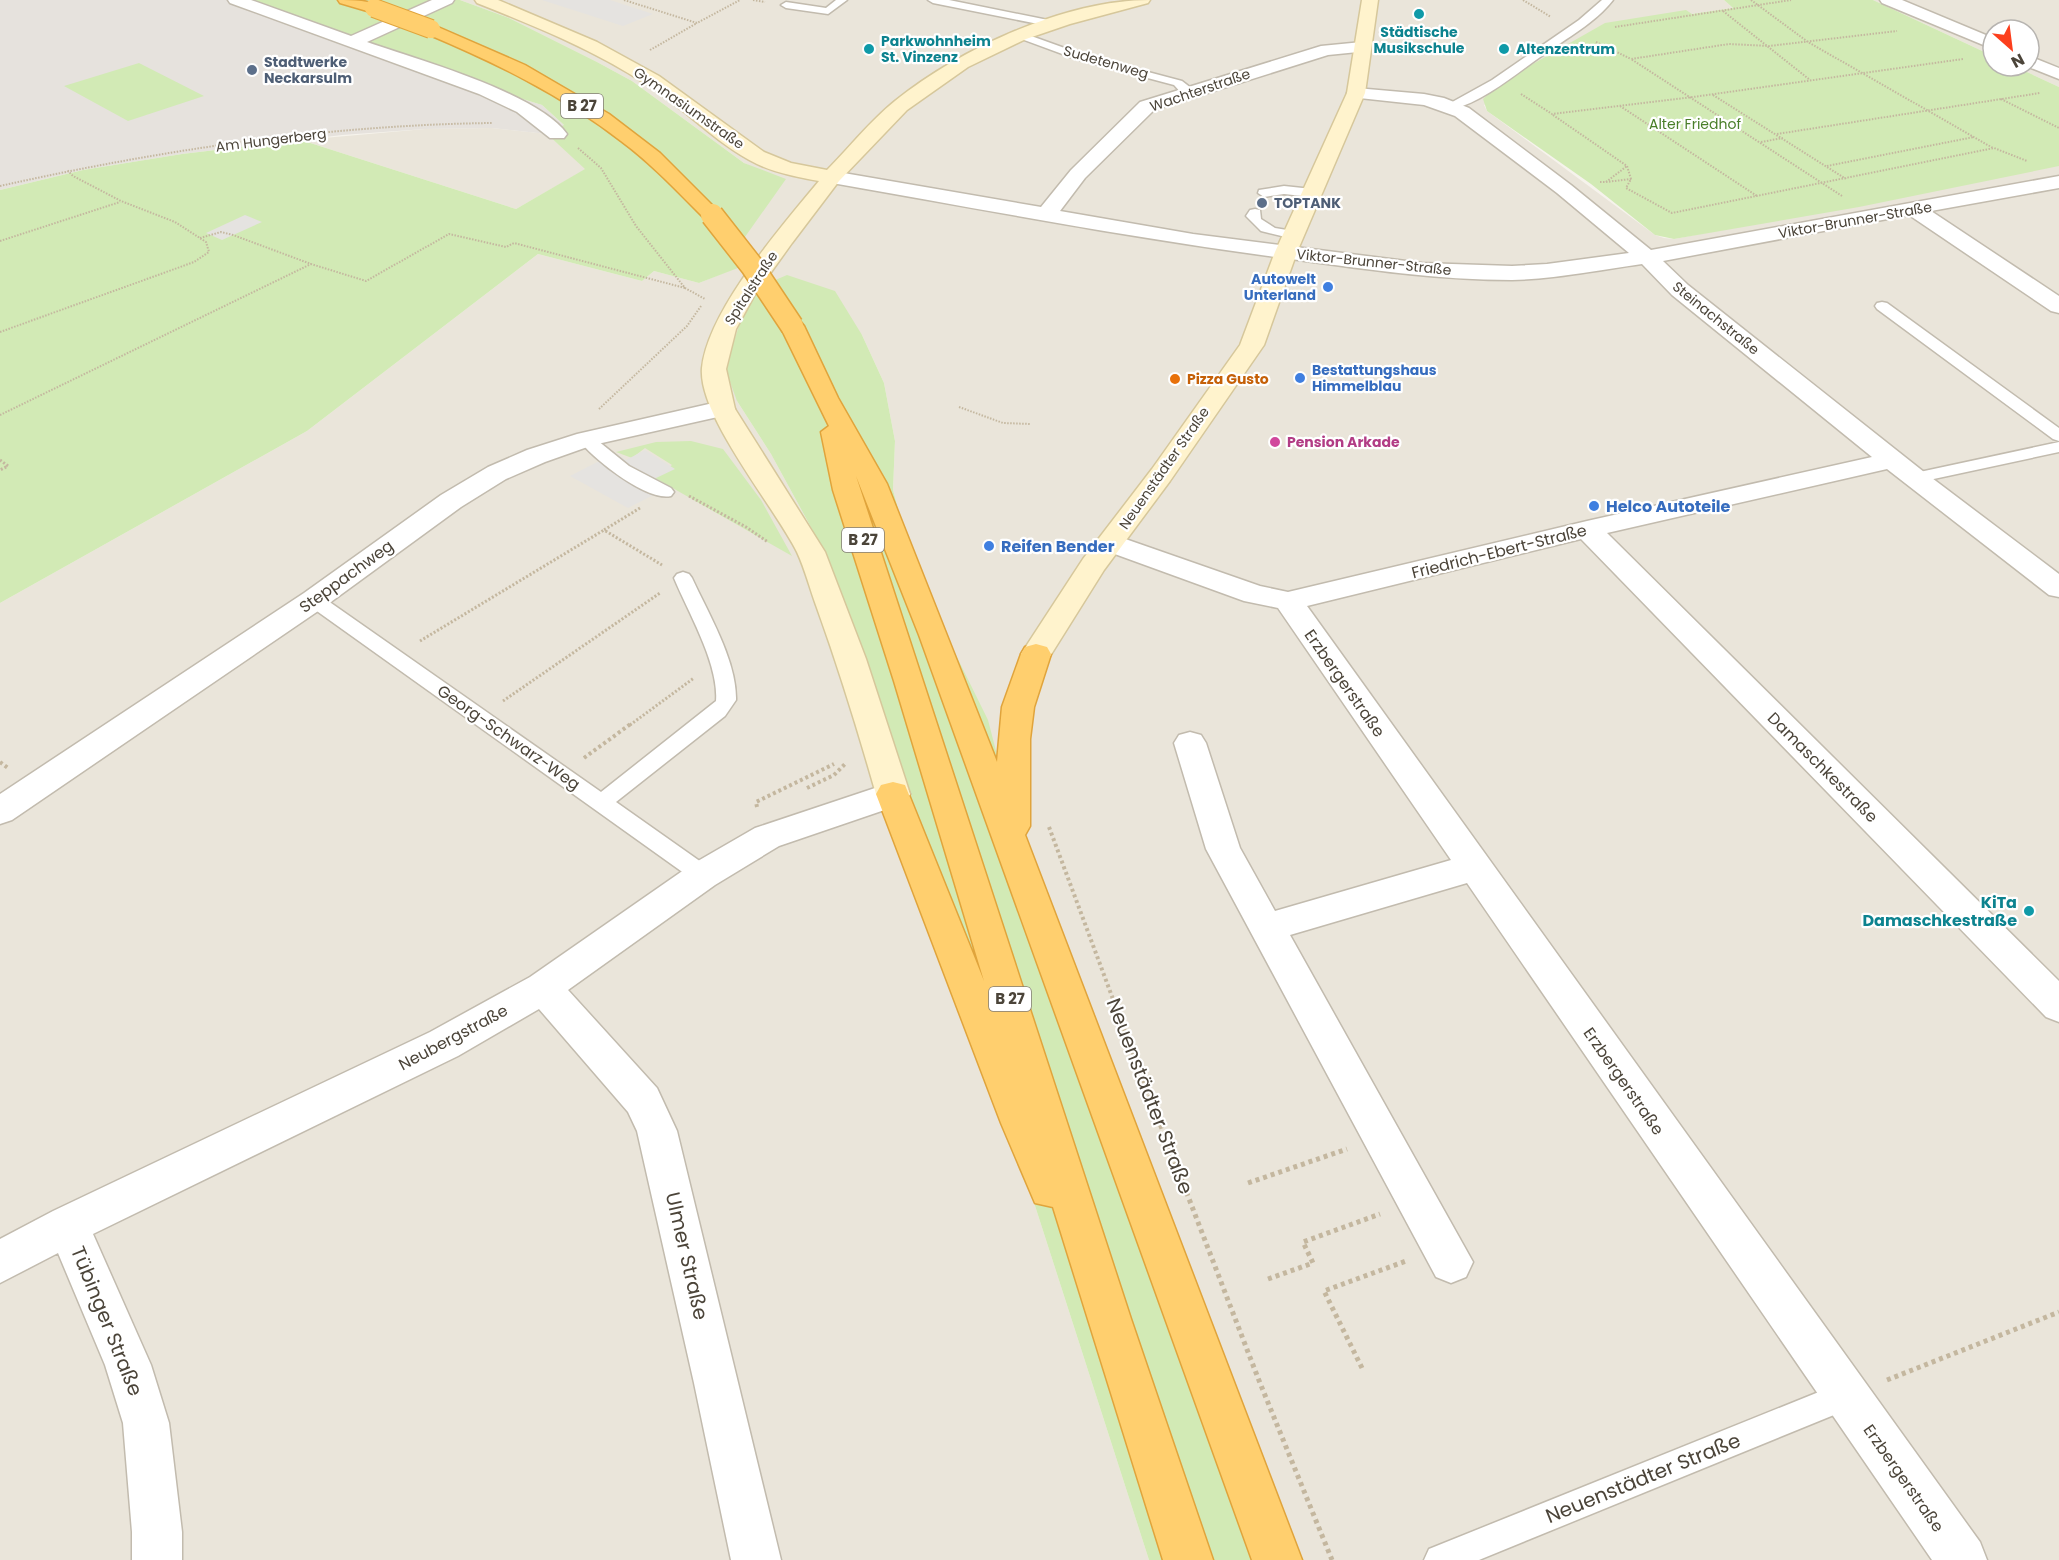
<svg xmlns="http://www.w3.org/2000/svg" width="2059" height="1560" viewBox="0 0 2059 1560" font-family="Poppins,sans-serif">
  <rect width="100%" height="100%" fill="#f6f3ec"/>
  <path fill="#eae5da" d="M 460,0 L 1724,0 L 1733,8 L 1692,14 L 1484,105 L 1487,111 L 1655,235 L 1664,238 L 1674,239 L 2059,165 L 2059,1560 L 1298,1560 L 916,574 L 893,490 L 895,441 L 884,383 L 862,335 L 766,284 L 740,243 L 763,172 L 744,163 L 632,81 L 597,62 L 509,18 Z
    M 1873,0 L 2059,0 L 2059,87 L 2014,66 L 2029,66 L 2029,30 L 1993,30 L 1993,56 Z
    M 492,128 L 547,134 L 586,169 L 516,209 L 301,140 L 425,129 Z
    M 538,254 L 642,281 L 654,271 L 699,283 L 743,265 L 760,288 L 737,401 L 771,454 L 825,553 L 1149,1560 L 0,1560 L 0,603 L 307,431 Z"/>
  <path fill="#e6e2dd" d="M 0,0 L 249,0 L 487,88 L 542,105 L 565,126 L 547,134 L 492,128 L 425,129 L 342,135 L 182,154 L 83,170 L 0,190 Z"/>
  <path fill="#d2eab5" d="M 249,0 L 460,0 L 509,18 L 597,62 L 632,81 L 744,163 L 786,179 L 740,244 L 766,284 L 787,275 L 835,291 L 862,335 L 884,383 L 895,441 L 893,490 L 916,574 L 988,720 L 1022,851 L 1298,1560 L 1149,1560 L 825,553 L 771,454 L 737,401 L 725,368 L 745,308 L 759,288 L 743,266 L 699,283 L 654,271 L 642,281 L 538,254 L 307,431 L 0,603 L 0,190 L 83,170 L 182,154 L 301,140 L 516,209 L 585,169 L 547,134 L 564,125 L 542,105 L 487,88 Z
    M 1724,0 L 1873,0 L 1993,56 L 1993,66 L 2014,66 L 2059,87 L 2059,166 L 1859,207 L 1674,239 L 1655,235 L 1591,184 L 1487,111 L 1483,99 L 1501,82 L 1605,23 L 1686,10 L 1692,14 L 1733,8 Z
    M 139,63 L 204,96 L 128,121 L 64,86 Z
    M 691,441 L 723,449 L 761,500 L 792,556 L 655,478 L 672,465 L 645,448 L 632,458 L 616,452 L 656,442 Z"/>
  <path fill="#e5e3e0" d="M 542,0 L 610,0 L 653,14 L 623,26 Z
    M 245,215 L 262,222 L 222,240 L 206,233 Z
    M 645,450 L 675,469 L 654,479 L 669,487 L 628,508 L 570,476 L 615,453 L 626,460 Z"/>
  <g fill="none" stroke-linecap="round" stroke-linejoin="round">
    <defs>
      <path id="lane" d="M 836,0 L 847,0 L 828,14 L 786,8 L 781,5 L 786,2 L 826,8 Z
        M 928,0 L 949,0 L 1053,21 L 1058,24 L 1053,27 L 933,3 Z
        M 1602,0 L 1613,0 C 1595,23 1567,38 1543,55 C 1514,75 1486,100 1451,110 L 1445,106 L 1492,80 L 1579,20 Z
        M 1020,32 L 1084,55 L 1182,81 L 1191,88 L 1194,94 L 1192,96 L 1184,96 L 1174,85 L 1076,59 L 1016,37 L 1015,35 Z
        M 1284,186 L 1312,189 L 1318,193 L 1312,197 L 1284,194 L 1264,197 L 1258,193 L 1259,190 Z
        M 1255,209 L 1260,210 L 1261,219 L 1275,228 L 1299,232 L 1301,235 L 1294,239 L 1261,231 L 1246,216 L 1250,210 Z
        M 1882,302 L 1887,303 L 2059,428 L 2059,441 L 2053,439 L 1877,309 L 1875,306 L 1877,303 Z
        M 586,434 L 592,436 L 629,466 L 671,488 L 674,492 L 671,496 C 647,502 592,458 578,439 Z
        M 2059,442 L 2059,452 L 1915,483 L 1907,478 L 1915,473 Z
        M 683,572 L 689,574 L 692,578 C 708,613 737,661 736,700 L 725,716 L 616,802 L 711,869 L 714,875 L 711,881 L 703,884 L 695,881 L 307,604 L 305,600 L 307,596 L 321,596 L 601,792 L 716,701 C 719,664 688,612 674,578 L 677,574 Z
        M 1846,1381 L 1856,1386 L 1861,1396 L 1856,1406 L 1479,1560 L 1424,1560 L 1429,1549 Z"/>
      <path id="street" d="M 228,0 L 251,0 L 351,36 L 432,0 L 454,0 L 452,3 L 367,42 C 416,59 538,93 567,134 L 564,138 L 550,138 L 517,112 L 479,94 L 230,3 Z
        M 1880,0 L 1902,0 L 1993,38 L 1993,49 L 1882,3 Z
        M 1362,42 L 1368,43 L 1371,47 L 1368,51 L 1328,55 L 1154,110 L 1085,178 L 1060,211 L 1193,234 L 1422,263 L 1512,266 L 1547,264 L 1629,253 L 1557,193 L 1455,116 L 1424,105 L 1350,97 L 1347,93 L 1350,89 L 1356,88 L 1424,94 L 1444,98 L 1469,108 L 1571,185 L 1651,250 L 2059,176 L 2059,188 L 1931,211 L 2059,296 L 2059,313 L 2051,311 L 1909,215 L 1663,261 L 1688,285 L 1924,472 L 2059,574 L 2059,597 L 2049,595 L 1887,469 L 1607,533 L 2059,981 L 2059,1022 L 2046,1017 L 1581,539 L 1307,606 L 1980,1542 L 1987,1560 L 1932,1560 L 1467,883 L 1290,935 L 1473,1262 L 1466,1277 L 1451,1283 L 1436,1277 L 1206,849 L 1174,743 L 1179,735 L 1190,732 L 1201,735 L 1206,743 L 1240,848 L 1275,911 L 1451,860 L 1278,608 L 1244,601 L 1101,549 L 1097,543 L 1101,537 L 1111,534 L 1260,586 L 1288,592 L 1587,521 L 1872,457 L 1672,295 L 1642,264 C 1599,270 1555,279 1512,280 C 1437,280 1364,269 1291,259 C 1136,239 986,210 832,183 L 825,181 L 822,177 L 825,173 L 832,171 L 1041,207 L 1071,170 L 1140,102 L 1321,46 Z
        M 2029,56 L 2059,68 L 2059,79 L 2026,66 L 2029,66 Z
        M 722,401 L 731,404 L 735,409 L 731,414 L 593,445 L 545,462 L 506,479 L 461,507 L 324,607 L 12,820 L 0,824 L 0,794 L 304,593 L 441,495 L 488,467 L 527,450 L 577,434 Z
        M 893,782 L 905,785 L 910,794 L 905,803 L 779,846 L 715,885 L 568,990 L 657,1088 L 677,1131 L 781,1560 L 731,1560 L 694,1383 L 637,1131 L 628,1112 L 539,1009 L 458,1056 L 93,1234 L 151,1365 L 169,1423 L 182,1532 L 182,1560 L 132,1560 L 132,1532 L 123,1423 L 105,1365 L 58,1253 L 0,1283 L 0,1239 L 53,1211 L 430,1032 L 530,977 L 691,865 L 755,828 Z"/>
      <path id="secondary" d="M 475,0 L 498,0 L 597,42 L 659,76 L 764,152 L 791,163 L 827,170 C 849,148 870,121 895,101 C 960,49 1065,0 1150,0 L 1148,3 L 1070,24 L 1026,39 L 968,67 L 907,110 L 839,181 L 792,243 L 754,296 L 736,329 L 726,369 L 735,409 L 825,552 L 866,659 L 910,794 L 905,803 L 893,806 L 881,803 L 876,794 C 858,731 839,669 817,608 C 810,589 805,569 797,552 C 774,506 698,416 702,368 C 708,310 782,226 819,181 C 798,177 776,173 757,164 C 716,144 685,108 646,84 C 594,50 535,26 477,3 Z
        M 1362,0 L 1378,0 L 1365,93 L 1297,252 L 1264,345 L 1170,481 L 1104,570 L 1047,661 L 1036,664 L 1025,661 L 1021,654 L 1083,559 L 1152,469 L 1240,345 L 1275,252 L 1347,93 Z"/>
      <path id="highway" d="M 338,0 C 352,0 372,0 382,8 L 374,13 L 340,3 Z
        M 431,24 L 525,65 L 609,114 L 660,153 L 722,215 L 719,219 L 712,221 L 705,219 C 678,192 652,164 621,141 C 562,95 494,62 425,33 L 423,29 Z
        M 792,319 L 800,321 L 804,326 L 838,398 L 887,484 L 997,762 L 1002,707 L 1021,654 L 1025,647 L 1036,644 L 1047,647 L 1051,654 L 1034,707 L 1030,739 L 1030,826 L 1025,835 L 1302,1560 L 1252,1560 L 919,635 L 856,476 L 1131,1319 L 1213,1560 L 1163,1560 L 1053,1207 L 1035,1203 L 1001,1123 L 876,794 L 881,785 L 893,782 L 905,785 L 984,981 L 894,681 L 833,490 L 821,432 L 829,426 L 780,326 L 784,321 Z"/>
    </defs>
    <use href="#lane" stroke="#c2bbae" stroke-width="3"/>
    <use href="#street" stroke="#c2bbae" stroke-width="3"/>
    <use href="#secondary" stroke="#d6c79b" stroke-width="3"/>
    <use href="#highway" stroke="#e0a43c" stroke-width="3"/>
    <path stroke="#c4b79f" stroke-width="2" stroke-dasharray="1.5 1.5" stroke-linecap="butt" d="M 624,0 L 697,23 L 740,0
      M 753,0 L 765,2
      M 1523,0 L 1551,17
      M 1751,0 L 1808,42 L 1993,148
      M 1723,11 L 1810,80
      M 1615,27 L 1791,0
      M 1596,42 L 1631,59
      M 650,50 L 697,23
      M 1521,94 L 1552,114 L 1693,97 L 1963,59
      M 1713,95 L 1846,179
      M 2001,99 L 2059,128
      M 1620,106 L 1757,196
      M 1553,115 L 1627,166 L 1631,179 L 1626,188 L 1672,213 L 1994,148 L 2027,161
      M 1777,134 L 2040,93
      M 1761,142 L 1783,138
      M 578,148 L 601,168 L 636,226 L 685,288 L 705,299
      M 1827,166 L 1974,137
      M 1600,182 L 1606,182 L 1627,166
      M 1606,182 L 1631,179
      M 0,186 C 161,150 327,125 492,123
      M 1842,196 L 1631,59 L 1729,44 L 1769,46 L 1897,31
      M 200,238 L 221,232 L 233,235 L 311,264 L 366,281 L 449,234 L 506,247 L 514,243 L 685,288
      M 0,241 L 120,202
      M 0,332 L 194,262 L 209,252 L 206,242 L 175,222 L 121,201 L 73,176 L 67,170
      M 959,407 L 1003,423 L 1031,424
      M 599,409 L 687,326 L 701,306
      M 0,415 L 311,264"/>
    <path stroke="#c4b79f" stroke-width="3" stroke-dasharray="2 2" stroke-linecap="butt" d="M 0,460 L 8,466 L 0,470
      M 689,496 L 746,527 L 768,542
      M 640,508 L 604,530 L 662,565
      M 420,641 L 604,530
      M 503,701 L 660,593
      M 630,725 L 694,678"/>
    <path stroke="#c4b79f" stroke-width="4" stroke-dasharray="3 3" stroke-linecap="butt" d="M 584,758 L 632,723
      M 0,762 L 8,768
      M 807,788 L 834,775 L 846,763
      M 757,807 L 756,802 L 834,764
      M 1049,827 L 1149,1096"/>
    <path stroke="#c4b79f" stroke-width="5" stroke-dasharray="4 4" stroke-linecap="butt" d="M 1149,1095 L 1258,1378 L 1332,1560
      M 1248,1183 L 1347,1149
      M 1268,1279 L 1313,1263 L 1303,1242 L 1380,1214
      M 1362,1368 L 1324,1291 L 1406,1261
      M 1887,1380 L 2059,1312"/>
    <use href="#lane" fill="#fff" fill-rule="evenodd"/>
    <use href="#street" fill="#fff" fill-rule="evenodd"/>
    <use href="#secondary" fill="#fff3cd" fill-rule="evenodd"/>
    <use href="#highway" fill="#ffcf6e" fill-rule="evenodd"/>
    <defs>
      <path id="highway-bridge-far1" d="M 374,8 L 431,29"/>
      <path id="highway-bridge" d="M 712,215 L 752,266 L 792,326"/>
    </defs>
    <use href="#highway-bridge-far1" stroke="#e0a43c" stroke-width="20" stroke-linecap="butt"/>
    <use href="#highway-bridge" stroke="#e0a43c" stroke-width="25" stroke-linecap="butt"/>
    <use href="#highway-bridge-far1" stroke="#ffcf6e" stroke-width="18"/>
    <use href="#highway-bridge" stroke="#ffcf6e" stroke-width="22"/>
  </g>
  <g fill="#0f9aa8" stroke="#fff" stroke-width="2">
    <circle cx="1419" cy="14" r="6"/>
    <circle cx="869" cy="49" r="6"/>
    <circle cx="1504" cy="49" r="6"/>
    <circle cx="2029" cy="911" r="6"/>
  </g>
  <g fill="#5c6f8a" stroke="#fff" stroke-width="2">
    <circle cx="252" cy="70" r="6"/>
    <circle cx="1262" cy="203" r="6"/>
  </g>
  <g fill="#3f7fe0" stroke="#fff" stroke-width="2">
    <circle cx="1328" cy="287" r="6"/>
    <circle cx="1300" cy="378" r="6"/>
    <circle cx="1594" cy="506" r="6"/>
    <circle cx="989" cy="546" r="6"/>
  </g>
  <circle fill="#e8710a" stroke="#fff" stroke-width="2" cx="1175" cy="379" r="6"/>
  <circle fill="#d1479c" stroke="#fff" stroke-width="2" cx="1275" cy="442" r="6"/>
  <g text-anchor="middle" stroke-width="4.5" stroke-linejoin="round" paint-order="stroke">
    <g font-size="14" font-weight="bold" fill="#0d838f" stroke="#fff" text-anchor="start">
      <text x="1419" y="37" text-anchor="middle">Städtische<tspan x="1419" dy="16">Musikschule</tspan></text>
      <text x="881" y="46">Parkwohnheim<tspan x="881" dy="16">St. Vinzenz</tspan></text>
      <text x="1516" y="54">Altenzentrum</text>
    </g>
    <g font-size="14" font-weight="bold" fill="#4e5e75" stroke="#fff" text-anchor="start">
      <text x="264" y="67">Stadtwerke<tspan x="264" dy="16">Neckarsulm</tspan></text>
      <text x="1274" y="208">TOPTANK</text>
    </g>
    <g font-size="14" fill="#4b4439" stroke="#fff">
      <text transform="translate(1106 62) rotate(16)" y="5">Sudetenweg</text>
      <text transform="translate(1200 90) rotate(-19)" y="5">Wachterstraße</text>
      <text transform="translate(689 108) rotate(35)" y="5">Gymnasiumstraße</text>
      <text transform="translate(271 140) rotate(-7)" y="5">Am Hungerberg</text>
      <text transform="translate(1855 220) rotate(-10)" y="5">Viktor-Brunner-Straße</text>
      <text transform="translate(1374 262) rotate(6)" y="5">Viktor-Brunner-Straße</text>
      <text transform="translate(751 288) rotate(-57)" y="5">Spitalstraße</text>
      <text transform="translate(1716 318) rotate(39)" y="5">Steinachstraße</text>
      <text transform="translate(1164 468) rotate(-55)" y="5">Neuenstädter Straße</text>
    </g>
    <g font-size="14" fill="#4a7f2a" stroke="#fff">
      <text x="1695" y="129">Alter Friedhof</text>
    </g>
    <g font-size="14" font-weight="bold" fill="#366cbe" stroke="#fff" text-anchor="end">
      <text x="1316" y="284">Autowelt<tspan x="1316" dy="16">Unterland</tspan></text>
      <text x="1312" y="375" text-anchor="start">Bestattungshaus<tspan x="1312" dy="16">Himmelblau</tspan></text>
    </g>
    <g font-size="14" font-weight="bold" fill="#c56008" stroke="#fff" text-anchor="start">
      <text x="1187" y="384">Pizza Gusto</text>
    </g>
    <g font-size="14" font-weight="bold" fill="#b23c85" stroke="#fff" text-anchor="start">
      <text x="1287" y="447">Pension Arkade</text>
    </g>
    <g fill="#fff" stroke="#817c74" stroke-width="1.5">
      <rect x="561" y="94" width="42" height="24" rx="4.5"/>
      <rect x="842" y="528" width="42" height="24" rx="4.5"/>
      <rect x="989" y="987" width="42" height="24" rx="4.5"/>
    </g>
    <g font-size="15" font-weight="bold" fill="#4b4439">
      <text x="582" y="111">B 27</text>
      <text x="863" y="545">B 27</text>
      <text x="1010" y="1004">B 27</text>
    </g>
    <g font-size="16" font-weight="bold" fill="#366cbe" stroke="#fff" text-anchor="start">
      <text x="1606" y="512">Helco Autoteile</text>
      <text x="1001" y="552">Reifen Bender</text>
    </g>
    <g font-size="16" fill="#4b4439" stroke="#fff">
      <text transform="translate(1499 551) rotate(-14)" y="6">Friedrich-Ebert-Straße</text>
      <text transform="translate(346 576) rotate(-36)" y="6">Steppachweg</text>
      <text transform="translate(1345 683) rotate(55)" y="6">Erzbergerstraße</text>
      <text transform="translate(509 737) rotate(35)" y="6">Georg-Schwarz-Weg</text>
      <text transform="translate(1823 767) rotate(45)" y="6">Damaschkestraße</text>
      <text transform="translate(453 1037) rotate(-28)" y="6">Neubergstraße</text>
      <text transform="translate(1624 1081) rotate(55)" y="6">Erzbergerstraße</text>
      <text transform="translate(1904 1478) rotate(55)" y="6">Erzbergerstraße</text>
    </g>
    <g font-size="16" font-weight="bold" fill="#0d838f" stroke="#fff" text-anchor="end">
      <text x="2017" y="908">KiTa<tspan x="2017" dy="18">Damaschkestraße</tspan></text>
    </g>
    <g font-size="20" fill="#4b4439" stroke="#fff">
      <text transform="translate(1150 1096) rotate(69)" y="7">Neuenstädter Straße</text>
      <text transform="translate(687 1256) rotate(77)" y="7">Ulmer Straße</text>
      <text transform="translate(107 1321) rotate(68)" y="7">Tübinger Straße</text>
      <text transform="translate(1643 1478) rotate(-22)" y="7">Neuenstädter Straße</text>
    </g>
  </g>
  <g transform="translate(2011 48) rotate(152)"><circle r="28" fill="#ffffff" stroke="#b7b4b0" stroke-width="1.5"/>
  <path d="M0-4.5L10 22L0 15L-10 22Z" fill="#fc3f1d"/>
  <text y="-9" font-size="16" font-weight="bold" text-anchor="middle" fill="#4b4439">N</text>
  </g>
</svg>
